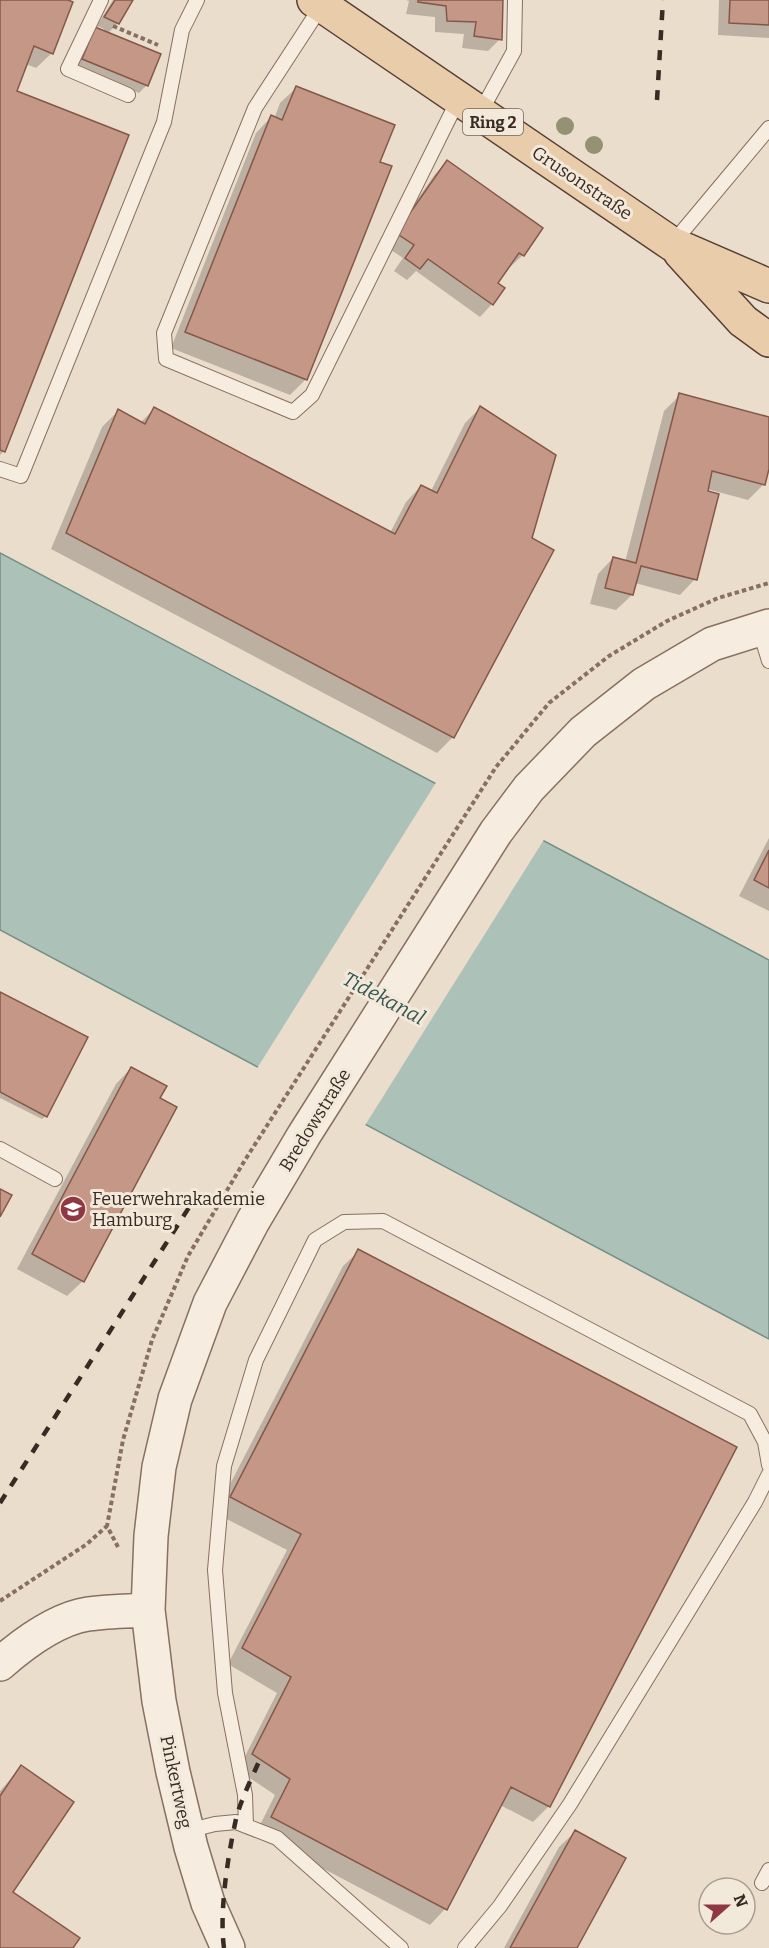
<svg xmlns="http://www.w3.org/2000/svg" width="769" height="1948" viewBox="0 0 769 1948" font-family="Bitter,serif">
  <rect width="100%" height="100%" fill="#ebddcc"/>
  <path fill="#acc1b7" stroke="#738f84" stroke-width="1.5" d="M 0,553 L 769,960 L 769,1339 L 0,930 Z"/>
  <path fill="#ebddcc" d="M 437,781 L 545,838 L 364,1127 L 256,1070 Z"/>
  <path fill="#0003" d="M 0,0 L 64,0 L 52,53 L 36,68 L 26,64 L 15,92 L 4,451 L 0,455 Z
    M 113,0 L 131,0 L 118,23 L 107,34 L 147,85 L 139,93 L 75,67 L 87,37 L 96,29 L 103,32 L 104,29 L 97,26 Z
    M 406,0 L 502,0 L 500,39 L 488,51 L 462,48 L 464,34 L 435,32 L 435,17 L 406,14 L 409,1 Z
    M 719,0 L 769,0 L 769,38 L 718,35 Z
    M 296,88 L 378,163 L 390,167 L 305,380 L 290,395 L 171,348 L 256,133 L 271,117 L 274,119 L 280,103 Z
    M 447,162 L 523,255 L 510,267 L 508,266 L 495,283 L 492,304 L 480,317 L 416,271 L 407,280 L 394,271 L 403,258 L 385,246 L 435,174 Z
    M 680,395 L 769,418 L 769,463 L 764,484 L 748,500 L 707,489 L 695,579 L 680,595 L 635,583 L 632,595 L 616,610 L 590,604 L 598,574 L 613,558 L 625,562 L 664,411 Z
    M 480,408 L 530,539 L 552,551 L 452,738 L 437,753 L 51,549 L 102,427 L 118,411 L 140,423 L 154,409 L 390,533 L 406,502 L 421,486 L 431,491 L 465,423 Z
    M 769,838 L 769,911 L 739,896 Z
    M 0,993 L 46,1116 L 42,1119 L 0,1098 Z
    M 131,1068 L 83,1281 L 67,1296 L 17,1269 L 116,1084 Z
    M 359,1251 L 735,1448 L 549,1806 L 533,1822 L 500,1805 L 445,1909 L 430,1925 L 256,1833 L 275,1795 L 238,1770 L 277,1693 L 228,1664 L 287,1550 L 215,1513 L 343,1266 Z
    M 21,1767 L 11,1892 L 72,1948 L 0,1948 L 0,1791 Z
    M 575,1832 L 575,1948 L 504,1948 L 559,1847 Z"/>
  <path fill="#c59786" stroke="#845849" stroke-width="1.5" d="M 0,0 L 68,0 L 73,2 L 53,54 L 34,46 L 17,91 L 129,135 L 5,452 L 0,450 Z
    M 115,0 L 133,0 L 119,24 L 104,17 Z
    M 418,0 L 503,0 L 502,40 L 474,36 L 476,22 L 447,21 L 446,6 L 418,2 Z
    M 730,0 L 769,0 L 769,25 L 729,23 Z
    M 95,27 L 161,54 L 148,86 L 82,59 Z
    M 296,86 L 395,125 L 380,162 L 392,166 L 307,380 L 185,332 L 271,115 L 282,120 Z
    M 447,160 L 543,228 L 524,256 L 519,253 L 498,283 L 505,288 L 493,305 L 428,259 L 420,269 L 405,258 L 414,245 L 396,233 Z
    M 679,393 L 769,417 L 769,469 L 765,485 L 712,471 L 708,491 L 719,494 L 697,580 L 641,566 L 633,595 L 605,588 L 613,557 L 636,563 Z
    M 480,406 L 556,455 L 532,538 L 554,550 L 454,738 L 66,533 L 118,409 L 145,424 L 154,407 L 395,534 L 421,485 L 437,493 Z
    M 769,850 L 769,888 L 754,880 Z
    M 0,992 L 88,1037 L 47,1117 L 0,1092 Z
    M 131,1067 L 167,1086 L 160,1098 L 177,1107 L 84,1282 L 32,1254 Z
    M 0,1189 L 12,1195 L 0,1217 Z
    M 358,1249 L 737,1447 L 550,1807 L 511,1787 L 447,1910 L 271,1817 L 290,1779 L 252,1754 L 291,1677 L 242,1648 L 301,1534 L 230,1497 Z
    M 21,1765 L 74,1802 L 13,1892 L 80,1938 L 73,1948 L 0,1948 L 0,1796 Z
    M 575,1830 L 626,1858 L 577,1948 L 510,1948 Z"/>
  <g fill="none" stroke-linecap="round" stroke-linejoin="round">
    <defs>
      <path id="service" d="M 101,0 L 68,69 L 128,95
        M 322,5 L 255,108 L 164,333 L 166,359 L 293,412 L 312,395 L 459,98
        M 480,113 L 514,51 L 515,0
        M 672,244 L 769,128
        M 0,469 L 21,476 L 164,122 L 182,30 L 197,0
        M 759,628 L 769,661
        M 0,1149 L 55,1179
        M 246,1826 L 245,1795 L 225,1693 L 215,1570 L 224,1466 L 256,1360 L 315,1240 L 344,1222 L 383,1221 L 750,1414 L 765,1442 L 769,1465
        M 187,1831 L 215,1824 L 236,1822 L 277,1838 L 401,1948
        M 762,1883 L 769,1870
        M 465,1948 L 500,1906 L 570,1804 L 755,1502 L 769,1474"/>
      <path id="tertiary" d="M 0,1664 C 24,1643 56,1619 88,1614 C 108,1611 129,1611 148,1610
        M 228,1948 L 208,1903 L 191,1847 L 173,1772 L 159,1701 L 148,1610 L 151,1536 L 159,1467 L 175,1399 L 210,1303 L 253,1221 L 304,1135 L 496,832 L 529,788 L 583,732 L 644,684 L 712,644 L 769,626"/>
      <path id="primary" d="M 314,0 L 672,244 L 769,286
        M 680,252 L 743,321 L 769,340"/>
    </defs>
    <use href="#service" stroke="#877061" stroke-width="16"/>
    <use href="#tertiary" stroke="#877061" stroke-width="36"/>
    <use href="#primary" stroke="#563f35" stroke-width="36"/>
    <path stroke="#877061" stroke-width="4" stroke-dasharray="4.5 3" stroke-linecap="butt" d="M 113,26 L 158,45
      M 118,1547 L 107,1526 L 123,1440 L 152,1340 L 188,1256 L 245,1160 L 496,767 L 549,703 L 609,656 L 667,621 L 718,598 L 769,583
      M 0,1601 L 87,1544 L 107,1526"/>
    <use href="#service" stroke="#f6ecdf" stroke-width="14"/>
    <use href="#tertiary" stroke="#f6ecdf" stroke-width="33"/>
    <use href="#primary" stroke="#e9cca9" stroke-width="33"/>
    <path stroke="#392b23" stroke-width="4.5" stroke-dasharray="10 10" stroke-linecap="butt" d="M 657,100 L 663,0
      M 0,1503 L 197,1195
      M 224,1948 C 219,1912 228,1855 236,1819 C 241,1799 252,1778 260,1759"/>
  </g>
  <g fill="#959274">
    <circle cx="565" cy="126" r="9"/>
    <circle cx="594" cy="145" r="9"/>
  </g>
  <defs>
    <symbol id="university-disc" viewBox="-11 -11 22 22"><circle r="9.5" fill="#903744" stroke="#f3e9db"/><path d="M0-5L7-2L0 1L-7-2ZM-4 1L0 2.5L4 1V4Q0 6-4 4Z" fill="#fff"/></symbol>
  </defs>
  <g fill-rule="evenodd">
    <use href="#university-disc" x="58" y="1194" width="30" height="30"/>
  </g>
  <g text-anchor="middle" stroke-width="6" stroke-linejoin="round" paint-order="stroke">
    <rect fill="#f3e9db" stroke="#71645a" stroke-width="1.5" x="463" y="109" width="60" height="26" rx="4.5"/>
    <g font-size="16" font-weight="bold" fill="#392b23">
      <text x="493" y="128">Ring 2</text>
    </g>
    <g font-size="18" fill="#392b23" stroke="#f3e9db">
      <text transform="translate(582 183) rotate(34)" y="6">Grusonstraße</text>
      <text transform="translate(315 1120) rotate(-58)" y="6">Bredowstraße</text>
      <text transform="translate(176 1782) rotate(78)" y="6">Pinkertweg</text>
    </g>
    <g font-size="18" fill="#392b23" stroke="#f3e9db" text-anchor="start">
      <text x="92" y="1205">Feuerwehrakademie<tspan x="92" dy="21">Hamburg</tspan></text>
    </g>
    <g font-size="20" font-style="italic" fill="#345750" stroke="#f3e9db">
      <text transform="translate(384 998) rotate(28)" y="7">Tidekanal</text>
    </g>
  </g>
  <g transform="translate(727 1906) rotate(69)"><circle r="28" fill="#f3e9db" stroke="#a99d91" stroke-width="1.5"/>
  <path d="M0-4.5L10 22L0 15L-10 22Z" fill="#903744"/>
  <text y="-9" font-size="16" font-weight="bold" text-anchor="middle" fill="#392b23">N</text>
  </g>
</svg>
